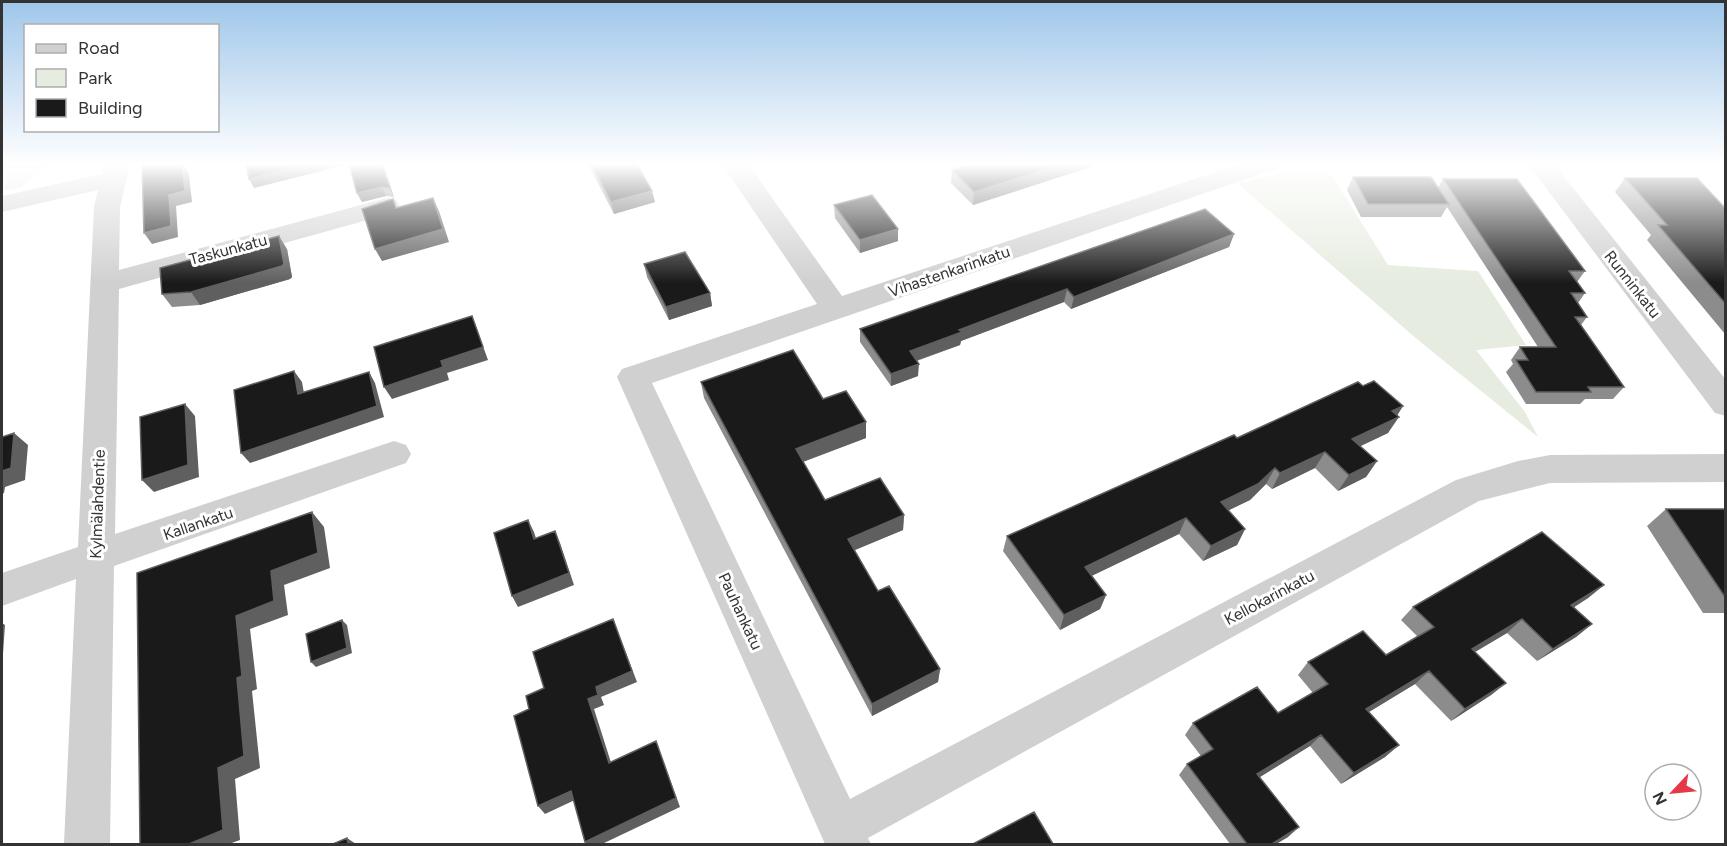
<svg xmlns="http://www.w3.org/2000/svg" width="1727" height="846" viewBox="0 0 1727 846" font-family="Figtree,sans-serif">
  <rect width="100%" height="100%" fill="#fff"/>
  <path fill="#e6ecdf" d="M 8,164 L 50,164 L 20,188 L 5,190 Z
    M 1286,172 L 1331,174 L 1388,265 L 1478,271 L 1526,345 L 1476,350 L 1525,412 L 1538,437 L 1418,340 L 1237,183 Z"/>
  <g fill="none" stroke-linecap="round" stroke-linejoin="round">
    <path fill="#d0d0d0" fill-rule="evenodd" d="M 104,164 L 130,164 L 120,207 L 119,270 L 387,198 L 396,200 L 400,206 L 396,212 L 119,289 L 115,534 L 394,441 L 406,445 L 411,454 L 406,463 L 114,566 L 110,844 L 64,844 L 76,579 L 2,606 L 2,573 L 78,547 L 94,207 L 98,190 L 2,212 L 2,196 L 102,174 Z
      M 722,164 L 748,164 L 842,296 L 1240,164 L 1279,164 L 1275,169 L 652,383 L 850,799 L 1456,480 L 1518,461 L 1550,455 L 1726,454 L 1726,482 L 1550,483 L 1479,501 L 868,838 L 871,844 L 825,844 L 617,377 L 622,369 L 817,304 Z
      M 1528,164 L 1554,164 L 1726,380 L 1726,416 L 1715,413 Z"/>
  </g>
  <path fill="#8c8c8c" d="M 349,164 L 383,164 L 394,197 L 386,196 L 362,202 L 357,193 Z
    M 588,164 L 637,164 L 655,202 L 614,214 Z
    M 970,164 L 1100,164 L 973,205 L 951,183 L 952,170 Z
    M 1353,177 L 1438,188 L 1443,179 L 1585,271 L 1577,282 L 1585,293 L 1578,303 L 1587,317 L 1581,325 L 1624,387 L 1613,399 L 1585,399 L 1580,404 L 1526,404 L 1506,372 L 1513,364 L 1511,360 L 1520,347 L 1538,347 L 1447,207 L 1441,217 L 1361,217 L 1347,190 Z
    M 1625,178 L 1725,208 L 1725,334 L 1647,240 L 1651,235 L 1615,192 Z
    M 834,205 L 898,241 L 860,253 L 835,218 Z
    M 1234,234 L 1229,247 L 1071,309 L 1064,302 L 961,341 L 960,345 L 917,361 L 918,376 L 891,386 L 860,342 L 860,329 Z
    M 287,249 L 292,277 L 290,279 L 200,305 L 172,307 L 162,294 Z
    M 644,264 L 710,293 L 712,306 L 669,320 L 647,277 Z
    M 701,382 L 823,399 L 866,438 L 803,462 L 825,500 L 904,515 L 903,530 L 854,550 L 878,591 L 940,669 L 938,682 L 872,716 L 704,398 Z
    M 1363,386 L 1403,406 L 1397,415 L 1388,433 L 1360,446 L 1377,461 L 1366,477 L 1338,491 L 1315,468 L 1272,489 L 1266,484 L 1250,500 L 1228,510 L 1245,529 L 1237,545 L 1203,561 L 1179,534 L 1091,576 L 1106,595 L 1100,609 L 1060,630 L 1003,551 L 1007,536 L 1237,438 Z
    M 1666,509 L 1725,509 L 1725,613 L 1703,613 L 1647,526 Z
    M 1604,585 L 1588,598 L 1574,607 L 1592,624 L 1576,637 L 1537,661 L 1507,633 L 1475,652 L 1506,683 L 1491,695 L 1451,721 L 1415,684 L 1369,712 L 1399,745 L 1385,757 L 1341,784 L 1310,746 L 1260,777 L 1288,837 L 1276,844 L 1230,844 L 1179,775 L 1187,764 L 1201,756 L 1185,735 L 1193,723 L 1278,713 L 1313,693 L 1298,675 L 1308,662 L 1386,655 L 1417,636 L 1401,620 L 1413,607 Z"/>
  <path fill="#5f5f5f" d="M 182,164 L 183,164 L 189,174 L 192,202 L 176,206 L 178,237 L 152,244 L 144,233 L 169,195 Z
    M 308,164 L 349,164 L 254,188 L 249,179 Z
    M 382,164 L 383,164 L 394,197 L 390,188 Z
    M 1063,164 L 1100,164 L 973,205 L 974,192 Z
    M 382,187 L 386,196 L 362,202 L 357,193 Z
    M 652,191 L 655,202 L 614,214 L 611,202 Z
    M 433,198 L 439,211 L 449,242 L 382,261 L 375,249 Z
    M 898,229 L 898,241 L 860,253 L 860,240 Z
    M 1234,234 L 1229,247 L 1071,309 L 1074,297 Z
    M 279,236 L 287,249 L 292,277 L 290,279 L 200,305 L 191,292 Z
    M 1067,289 L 1064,302 L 961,341 L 960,345 L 909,363 L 910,351 L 959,330 Z
    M 710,293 L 712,306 L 669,320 L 666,307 Z
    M 472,316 L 488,360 L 447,373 L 449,380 L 392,399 L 384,387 Z
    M 919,364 L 918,376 L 891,386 L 891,374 Z
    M 294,371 L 302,382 L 306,405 L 298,394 Z
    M 369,372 L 375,383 L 384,417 L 250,463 L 241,453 Z
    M 185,404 L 195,416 L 199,477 L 154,492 L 142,480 Z
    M 1403,406 L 1395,419 L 1399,417 L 1388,433 L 1342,455 L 1352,439 L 1392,411 Z
    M 866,422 L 866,438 L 797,464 L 796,449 Z
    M 14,433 L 28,445 L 25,480 L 5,487 L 4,493 L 2,494 L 2,471 Z
    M 1325,452 L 1315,468 L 1272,489 L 1280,473 Z
    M 1377,461 L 1366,477 L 1338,491 L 1349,475 Z
    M 1275,468 L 1266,484 L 1250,500 L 1213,518 L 1221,502 Z
    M 312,512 L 324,527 L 330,568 L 284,585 L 288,615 L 250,629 L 257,689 L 252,691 L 260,768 L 235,779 L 240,840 L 229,844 L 189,844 L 218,768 L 237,678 L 236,616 L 271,571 Z
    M 904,515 L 903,530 L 848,553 L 848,539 Z
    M 1186,518 L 1179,534 L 1079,582 L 1085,567 Z
    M 528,520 L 534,532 L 540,551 L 534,539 Z
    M 1245,529 L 1237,545 L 1203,561 L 1211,546 Z
    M 555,531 L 560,543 L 574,585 L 518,607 L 512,596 Z
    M 1604,585 L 1588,598 L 1556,619 L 1571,605 Z
    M 1106,595 L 1100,609 L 1060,630 L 1064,615 Z
    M 613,619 L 637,682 L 601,697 L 604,705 L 594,709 L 614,772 L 609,763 L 588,699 L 596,687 Z
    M 1522,619 L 1507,633 L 1458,662 L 1472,649 Z
    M 342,620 L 347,625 L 352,653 L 316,667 L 311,662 Z
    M 2,623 L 5,625 L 2,668 Z
    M 1592,624 L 1576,637 L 1537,661 L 1553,649 Z
    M 940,669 L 938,682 L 872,716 L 872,704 Z
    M 1429,671 L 1415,684 L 1354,721 L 1366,709 Z
    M 1506,683 L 1491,695 L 1451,721 L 1465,709 Z
    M 1321,735 L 1310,746 L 1247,785 L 1257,774 Z
    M 656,741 L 680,807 L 602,844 L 587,844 L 585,842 Z
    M 1399,745 L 1385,757 L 1341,784 L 1354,773 Z
    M 571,791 L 577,799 L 545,814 L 538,806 Z
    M 1299,827 L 1288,837 L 1276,844 L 1272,844 Z
    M 347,838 L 356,844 L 348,844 Z"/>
  <path fill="#1a1a1a" stroke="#5f5f5f" stroke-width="1.5" d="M 142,164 L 167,164 L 167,166 L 175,164 L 182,164 L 185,191 L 169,195 L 171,226 L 144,233 Z
    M 246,164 L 308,164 L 249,179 Z
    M 349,164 L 382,164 L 390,188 L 382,187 L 357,193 Z
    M 591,164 L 637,164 L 652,191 L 611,202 Z
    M 970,164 L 1063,164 L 974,192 L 952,170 Z
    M 1353,177 L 1431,177 L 1449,204 L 1368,204 Z
    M 1625,178 L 1697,178 L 1725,208 L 1725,303 L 1658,225 L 1667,225 Z
    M 1443,179 L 1517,179 L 1585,271 L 1569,271 L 1585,293 L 1571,293 L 1587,317 L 1575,317 L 1624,387 L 1588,387 L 1591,392 L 1536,392 L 1516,360 L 1528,360 L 1520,347 L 1556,347 Z
    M 872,195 L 898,229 L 860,240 L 834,205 Z
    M 433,198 L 443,229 L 375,249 L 362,209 L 393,199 L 396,208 Z
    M 1205,209 L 1234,234 L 1074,297 L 1067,289 L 959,330 L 962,332 L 910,351 L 919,364 L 891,374 L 860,329 Z
    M 279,236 L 284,264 L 282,266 L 191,292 L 162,294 L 160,268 Z
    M 685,252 L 710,293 L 666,307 L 644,264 Z
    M 472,316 L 483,347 L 441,361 L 443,367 L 384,387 L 374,347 Z
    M 793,350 L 823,399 L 846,391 L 866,422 L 796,449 L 825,500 L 880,478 L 904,515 L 848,539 L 878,591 L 889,586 L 940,669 L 872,704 L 701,382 Z
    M 294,371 L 298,394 L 369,372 L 377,406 L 241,453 L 234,390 Z
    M 1374,381 L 1403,406 L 1392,411 L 1399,417 L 1352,439 L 1377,461 L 1349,475 L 1325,452 L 1280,473 L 1275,468 L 1258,484 L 1221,502 L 1245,529 L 1211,546 L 1186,518 L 1085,567 L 1106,595 L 1064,615 L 1007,536 L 1234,435 L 1237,438 L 1358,382 L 1363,386 Z
    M 185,404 L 188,465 L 142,480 L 140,417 Z
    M 14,433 L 11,468 L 2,471 L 2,437 Z
    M 1666,509 L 1725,509 L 1725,597 Z
    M 312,512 L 318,553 L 271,571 L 274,601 L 236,616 L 242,676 L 237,678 L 244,756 L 218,768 L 223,830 L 189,844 L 140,844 L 137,573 Z
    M 528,520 L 534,539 L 555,531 L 569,573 L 512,596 L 494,533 Z
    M 1542,532 L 1604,585 L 1571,605 L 1592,624 L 1553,649 L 1522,619 L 1472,649 L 1506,683 L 1465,709 L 1429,671 L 1366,709 L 1399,745 L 1354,773 L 1321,735 L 1257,774 L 1299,827 L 1272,844 L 1247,844 L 1187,764 L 1213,749 L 1193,723 L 1257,687 L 1278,713 L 1328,684 L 1308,662 L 1363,631 L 1386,655 L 1434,627 L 1413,607 Z
    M 613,619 L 632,671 L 596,687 L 598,695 L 588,699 L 609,763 L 656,741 L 676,798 L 585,842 L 571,791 L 538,806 L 514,716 L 529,709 L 526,696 L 544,688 L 533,652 Z
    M 342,620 L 347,648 L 311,662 L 306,634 Z
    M 1034,812 L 1053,844 L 973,844 Z
    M 347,838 L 348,844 L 333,844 Z"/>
  <linearGradient id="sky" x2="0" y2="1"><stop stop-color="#9ec6ea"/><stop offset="0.58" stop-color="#fff"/><stop offset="1" stop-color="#fff" stop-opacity="0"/></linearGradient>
  <rect width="1727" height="283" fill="url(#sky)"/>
  <g text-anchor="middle" stroke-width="6" stroke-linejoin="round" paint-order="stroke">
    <g font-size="16" fill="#333" stroke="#fff">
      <text transform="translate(228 249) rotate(-15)" y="6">Taskunkatu</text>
      <text transform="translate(949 271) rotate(-19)" y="6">Vihastenkarinkatu</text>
      <text transform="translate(1633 284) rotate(52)" y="6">Runninkatu</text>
      <text transform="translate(97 504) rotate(-88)" y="6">Kylmälahdentie</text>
      <text transform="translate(198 523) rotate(-19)" y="6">Kallankatu</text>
      <text transform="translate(1269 597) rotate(-28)" y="6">Kellokarinkatu</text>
      <text transform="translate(741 611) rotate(65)" y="6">Pauhankatu</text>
    </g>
  </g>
  <rect width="1727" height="846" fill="none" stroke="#333333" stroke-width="6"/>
  <rect x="24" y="24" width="195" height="108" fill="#ffffff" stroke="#adadad" stroke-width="1.5"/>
  <rect x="36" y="44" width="30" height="9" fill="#d0d0d0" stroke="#adadad" stroke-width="1.5"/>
  <text x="78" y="54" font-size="18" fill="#333333">Road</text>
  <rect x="36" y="69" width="30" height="18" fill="#e6ecdf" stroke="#adadad" stroke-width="1.5"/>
  <text x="78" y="84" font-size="18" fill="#333333">Park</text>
  <rect x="36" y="99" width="30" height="18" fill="#1a1a1a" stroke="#adadad" stroke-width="1.5"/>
  <text x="78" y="114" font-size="18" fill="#333333">Building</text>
  <g transform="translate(1673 792) rotate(244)"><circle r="28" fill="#ffffff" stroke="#adadad" stroke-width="1.5"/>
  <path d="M0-4.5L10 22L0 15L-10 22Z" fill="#e63946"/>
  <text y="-9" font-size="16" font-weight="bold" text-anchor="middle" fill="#333333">N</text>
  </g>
</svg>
